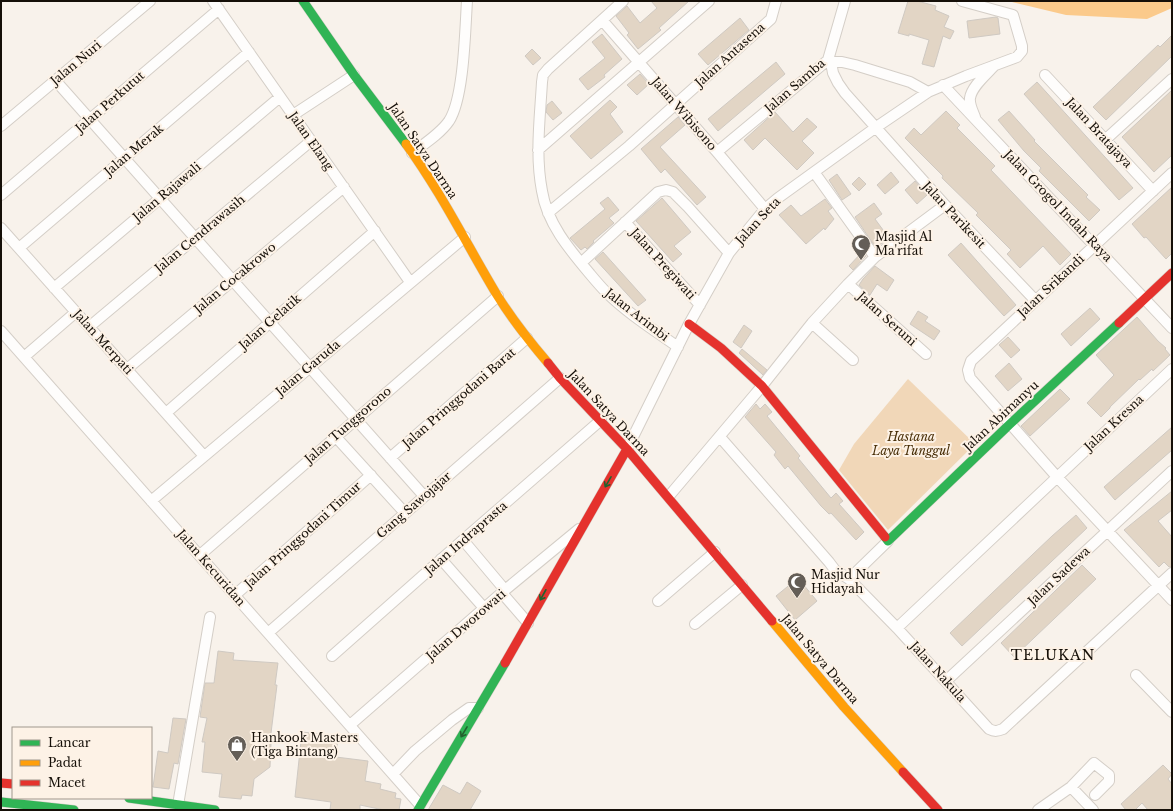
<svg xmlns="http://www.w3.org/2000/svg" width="1173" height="811" viewBox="0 0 1173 811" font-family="'Libre Baskerville',serif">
  <rect width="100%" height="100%" fill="#f8f2eb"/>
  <path fill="#f1d7b8" d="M 908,379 L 975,444 L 888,530 L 839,470 L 854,444 Z"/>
  <path fill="#fbca8b" d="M 1008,1 L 1172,1 L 1172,8 L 1147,19 L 1066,15 Z"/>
  <path fill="#e2d5c5" stroke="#cfc9c2" d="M 651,1 L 689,1 L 659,28 L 661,30 L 638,49 L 627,35 L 629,33 L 616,16 L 627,6 L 640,23 L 657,8 Z
    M 908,1 L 917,1 L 936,6 L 935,10 L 949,16 L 944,27 L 954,31 L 950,39 L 943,36 L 934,67 L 922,64 L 929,40 L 909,34 L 909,36 L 898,33 Z
    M 996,17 L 998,18 L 1000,34 L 969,38 L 967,21 Z
    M 740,18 L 749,30 L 708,65 L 698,54 Z
    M 602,34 L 622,59 L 604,75 L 605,77 L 588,90 L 579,79 L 605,58 L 592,42 Z
    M 1172,35 L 1172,56 L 1106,120 L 1093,107 L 1158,45 L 1160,47 Z
    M 532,49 L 541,58 L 533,65 L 525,56 Z
    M 776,62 L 785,74 L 718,131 L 708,119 Z
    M 640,74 L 649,84 L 637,95 L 627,85 Z
    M 1037,82 L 1133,188 L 1119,200 L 1024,94 Z
    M 1172,90 L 1172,155 L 1154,172 L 1122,137 Z
    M 610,100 L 617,107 L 610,114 L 623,132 L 591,159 L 570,136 Z
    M 552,101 L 562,113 L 553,120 L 546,112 L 547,105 Z
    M 946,111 L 960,125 L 957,128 L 995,166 L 991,170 L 1071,254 L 1060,265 L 1043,246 L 1020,268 L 1007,254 L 1011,250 L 976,215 L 978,213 L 942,178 L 943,176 L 905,138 L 914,128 L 921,135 Z
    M 1009,111 L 1035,140 L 1034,141 L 1088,195 L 1086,197 L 1100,210 L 1089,221 L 1039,171 L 1041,168 L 1024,151 L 998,120 Z
    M 775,112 L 793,132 L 807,118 L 817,127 L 802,141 L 814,153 L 797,170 L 765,138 L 753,150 L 744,140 Z
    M 678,117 L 685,125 L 660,147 L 706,197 L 697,205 L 665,169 L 661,173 L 641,149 Z
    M 891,172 L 899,182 L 885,194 L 877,185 Z
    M 837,174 L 851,194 L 842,200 L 829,180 Z
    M 859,177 L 866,184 L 859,191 L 852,184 Z
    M 915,181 L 927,195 L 917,204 L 905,190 Z
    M 1172,187 L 1172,253 L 1166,259 L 1146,237 L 1144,238 L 1132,224 Z
    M 608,197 L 619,210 L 609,218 L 614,223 L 593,241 L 594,242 L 587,249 L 585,247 L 581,250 L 570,238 L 605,209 L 600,203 Z
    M 662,198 L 691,232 L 674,246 L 682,254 L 673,262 L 636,221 Z
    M 825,199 L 832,208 L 828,211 L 834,219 L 825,230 L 824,228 L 806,244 L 779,215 L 791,205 L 801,216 Z
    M 874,203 L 882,214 L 875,219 L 889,238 L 876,248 L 855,217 Z
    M 961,243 L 1016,305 L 1004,316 L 948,255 Z
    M 863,251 L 866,256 L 853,270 L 849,266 Z
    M 603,252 L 646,300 L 638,306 L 595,259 Z
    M 875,266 L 894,280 L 887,291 L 877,284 L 870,295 L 859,285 L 863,279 Z
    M 1090,308 L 1100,319 L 1071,346 L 1061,334 Z
    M 918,311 L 928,317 L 925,321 L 940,331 L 934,340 L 910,324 Z
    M 1137,317 L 1158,341 L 1166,348 L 1165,349 L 1170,355 L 1153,371 L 1152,369 L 1140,380 L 1139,379 L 1110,407 L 1110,408 L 1101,417 L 1087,403 L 1114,375 L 1096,355 Z
    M 744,325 L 752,331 L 741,348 L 733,342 Z
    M 1008,337 L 1020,350 L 1011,358 L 999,345 Z
    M 742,349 L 767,370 L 763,375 L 739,353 Z
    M 1009,363 L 1022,379 L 1008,391 L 995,376 Z
    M 1060,389 L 1070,399 L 1030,436 L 1021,426 Z
    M 756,404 L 760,409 L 765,404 L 772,412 L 767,416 L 800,456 L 798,458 L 831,498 L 836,493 L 843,501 L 839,504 L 864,532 L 856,540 L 831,513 L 829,514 L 821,506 L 788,466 L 785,469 L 774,455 L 776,452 L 745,417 Z
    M 1172,427 L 1172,450 L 1115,500 L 1104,487 Z
    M 1172,491 L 1172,510 L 1158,521 L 1172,537 L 1172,567 L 1169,567 L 1164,562 L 1159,567 L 1124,530 Z
    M 1076,515 L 1087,528 L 962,646 L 950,633 L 1052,536 Z
    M 1082,565 L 1096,579 L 1014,657 L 1001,643 Z
    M 798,578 L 817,601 L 795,620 L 776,596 Z
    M 218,651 L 234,653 L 233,660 L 278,663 L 275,685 L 277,685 L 270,741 L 271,743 L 270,767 L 254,779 L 252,796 L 242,795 L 241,799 L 219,797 L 222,774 L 202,772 L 205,742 L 202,742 L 207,718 L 200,717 L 201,710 L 205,683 L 214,683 Z
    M 173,718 L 186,719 L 178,764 L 174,763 L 169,789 L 153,787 L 158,751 L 168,753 Z
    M 302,732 L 338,736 L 336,757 L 368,761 L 365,781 L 381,784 L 380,789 L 396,793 L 395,798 L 401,799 L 399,810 L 384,810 L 360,805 L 360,810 L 330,810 L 331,802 L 295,797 Z
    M 1163,765 L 1172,774 L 1168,779 L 1172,784 L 1172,810 L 1148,810 L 1142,803 L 1135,810 L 1126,810 L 1121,804 Z
    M 467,782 L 481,791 L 470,810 L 428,810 L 443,785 L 460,794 Z"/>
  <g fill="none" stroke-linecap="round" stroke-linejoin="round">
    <defs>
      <path id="street" d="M 213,1 L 410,282
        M 623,1 L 548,69 L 543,75 L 542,82 C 540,118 535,155 542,191 C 547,223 569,249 590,274 C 595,280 600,286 606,292 C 627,313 654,330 678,347
        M 602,20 L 717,152 L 765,209
        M 828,60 L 831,62 L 833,73 L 838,83 L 845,93 L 945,205 L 1035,300
        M 831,62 L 842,62 L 855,65 L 910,82 L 928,92
        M 1045,75 L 1153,191
        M 55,80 L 424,496
        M 943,85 L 1172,328
        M 293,115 L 354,75
        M 975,117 C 973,112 969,104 970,98 C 972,86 986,75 994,66
        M 1,126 L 150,1
        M 1105,140 L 1172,79
        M 538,150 L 709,1
        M 717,152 L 828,60 L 845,1
        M 412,153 C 424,144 440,134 449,121 C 464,98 465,31 467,1
        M 1172,173 L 971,361 L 968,370 L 970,378 L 1057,477 L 1172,600
        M 1,195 L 219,9
        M 548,213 L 629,146 L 771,19 L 776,1
        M 625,222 L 700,305
        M 1,228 L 204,456
        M 19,248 L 249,52
        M 875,257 L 945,205
        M 581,263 L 658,192 L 666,190 L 673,192 L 688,207 L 729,253
        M 848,284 L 926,354
        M 54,288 L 280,97
        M 812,323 L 853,360
        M 89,327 L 311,141
        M 1,331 L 420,805
        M 24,357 L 76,312
        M 127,369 L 344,187
        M 166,413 L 375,231
        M 335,436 L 405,513
        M 720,437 L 829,562 L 835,570 L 849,579 L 897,628 L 989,729 C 995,732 998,731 1003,729 L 1172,573
        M 627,449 L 689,324 L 729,253 L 765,209 L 778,198 L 875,128 L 928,92 L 966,76 L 1017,57 L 1022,51 L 1022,46 L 1013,15 L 962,1
        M 390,458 L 527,338
        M 669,496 L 762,386 L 812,323 L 848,284 L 875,257 L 814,172
        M 151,501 L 465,237
        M 463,540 L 505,590
        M 200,555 L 498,296
        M 441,559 L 484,608
        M 849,579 L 888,541
        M 502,593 L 528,623
        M 235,595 L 371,475
        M 658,601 L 715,552
        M 695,624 L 742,585
        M 897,628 L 1172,369
        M 268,633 L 560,378
        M 332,656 L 463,540 L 601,420
        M 1136,675 L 1172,712
        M 946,681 L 1172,471
        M 350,725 L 505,590 L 579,529
        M 393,774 L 415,751 L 452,720 L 469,708 L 478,708
        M 1071,787 L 1093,810
        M 178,805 L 210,617
        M 1038,810 L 1071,787 L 1094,763 L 1109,775 L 1109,781 L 1095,795"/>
      <path id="fast" d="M 303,1 L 354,75 L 406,144
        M 885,537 L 888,541 L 1010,424 L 1119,323
        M 129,798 L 215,810
        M 1,802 L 74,810
        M 418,810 L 505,663"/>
      <path id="slow" d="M 406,144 C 441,192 467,245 497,295 C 512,319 530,342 548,363
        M 772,621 L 844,707 L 903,772"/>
      <path id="jam" d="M 1119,323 L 1172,273
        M 689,324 L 721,348 L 762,386 L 885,537
        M 548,363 L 560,378 L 627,449 L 772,621
        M 505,663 L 627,449
        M 903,772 L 938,810
        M 1,783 L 13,784"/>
    </defs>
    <use href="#street" stroke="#d4cec7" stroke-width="12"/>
    <use href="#fast" stroke="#d4cec7" stroke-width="10"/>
    <use href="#slow" stroke="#d4cec7" stroke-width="10"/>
    <use href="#jam" stroke="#d4cec7" stroke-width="10"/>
    <use href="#street" stroke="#fefdfc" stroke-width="10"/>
    <use href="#fast" stroke="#30b455" stroke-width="9"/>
    <use href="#slow" stroke="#ff9f0a" stroke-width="9"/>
    <use href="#jam" stroke="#e5322d" stroke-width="9"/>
  </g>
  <defs><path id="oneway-shaft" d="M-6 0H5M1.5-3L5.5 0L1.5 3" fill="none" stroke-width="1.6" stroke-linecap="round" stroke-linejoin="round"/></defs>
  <g stroke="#22622e">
    <use href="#oneway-shaft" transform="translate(608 482) rotate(120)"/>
    <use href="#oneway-shaft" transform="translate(543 595) rotate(119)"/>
    <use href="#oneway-shaft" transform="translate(464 732) rotate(121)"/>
  </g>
  <defs>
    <symbol id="mosque-pin" viewBox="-11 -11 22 30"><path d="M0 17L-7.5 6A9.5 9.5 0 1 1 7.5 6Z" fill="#645e57" stroke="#fdf2e6"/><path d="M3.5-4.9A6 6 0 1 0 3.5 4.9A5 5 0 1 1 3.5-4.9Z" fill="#fff"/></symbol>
    <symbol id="shop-pin" viewBox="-11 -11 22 30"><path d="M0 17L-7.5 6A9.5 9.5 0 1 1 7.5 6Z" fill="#645e57" stroke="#fdf2e6"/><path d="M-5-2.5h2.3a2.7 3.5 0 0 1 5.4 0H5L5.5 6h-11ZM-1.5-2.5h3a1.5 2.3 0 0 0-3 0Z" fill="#fff"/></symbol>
  </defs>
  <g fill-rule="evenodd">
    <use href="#mosque-pin" x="850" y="233" width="22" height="30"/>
    <use href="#mosque-pin" x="786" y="571" width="22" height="30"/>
    <use href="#shop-pin" x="226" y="734" width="22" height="30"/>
  </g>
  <g text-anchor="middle" stroke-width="4" stroke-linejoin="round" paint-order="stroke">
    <g font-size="12" fill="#150f08" stroke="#fdf2e6">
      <text transform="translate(730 55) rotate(-42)" y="4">Jalan Antasena</text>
      <text transform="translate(76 63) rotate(-40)" y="4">Jalan Nuri</text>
      <text transform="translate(795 86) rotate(-41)" y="4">Jalan Samba</text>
      <text transform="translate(110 102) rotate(-41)" y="4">Jalan Perkutut</text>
      <text transform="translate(684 114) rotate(49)" y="4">Jalan Wibisono</text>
      <text transform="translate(1099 133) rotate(47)" y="4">Jalan Bratajaya</text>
      <text transform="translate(311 141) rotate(55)" y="4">Jalan Elang</text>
      <text transform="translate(134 150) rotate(-40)" y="4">Jalan Merak</text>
      <text transform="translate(423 151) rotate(56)" y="4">Jalan Satya Darma</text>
      <text transform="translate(167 192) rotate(-40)" y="4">Jalan Rajawali</text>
      <text transform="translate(1058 206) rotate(46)" y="4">Jalan Grogol Indah Raya</text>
      <text transform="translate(954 215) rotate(47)" y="4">Jalan Parikesit</text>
      <text transform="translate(758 221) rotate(-47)" y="4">Jalan Seta</text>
      <text transform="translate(200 234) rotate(-40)" y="4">Jalan Cendrawasih</text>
      <text transform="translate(663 264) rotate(48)" y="4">Jalan Pregiwati</text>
      <text transform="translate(235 278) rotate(-40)" y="4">Jalan Cocakrowo</text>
      <text transform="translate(1051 286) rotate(-43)" y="4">Jalan Srikandi</text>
      <text transform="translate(637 315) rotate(38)" y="4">Jalan Arimbi</text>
      <text transform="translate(887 319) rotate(42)" y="4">Jalan Seruni</text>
      <text transform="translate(270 322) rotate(-41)" y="4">Jalan Gelatik</text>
      <text transform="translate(103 342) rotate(48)" y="4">Jalan Merpati</text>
      <text transform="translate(308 368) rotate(-40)" y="4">Jalan Garuda</text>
      <text transform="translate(459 398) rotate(-41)" y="4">Jalan Pringgodani Barat</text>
      <text transform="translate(609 413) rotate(47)" y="4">Jalan Satya Darma</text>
      <text transform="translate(1001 416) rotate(-43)" y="4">Jalan Abimanyu</text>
      <text transform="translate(1114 423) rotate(-43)" y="4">Jalan Kresna</text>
      <text transform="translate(348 425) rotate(-41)" y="4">Jalan Tunggorono</text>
      <text transform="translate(414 505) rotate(-41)" y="4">Gang Sawojajar</text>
      <text transform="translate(303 535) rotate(-42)" y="4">Jalan Pringgodani Timur</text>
      <text transform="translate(466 538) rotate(-41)" y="4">Jalan Indraprasta</text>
      <text transform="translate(211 568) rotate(49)" y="4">Jalan Kecuridan</text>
      <text transform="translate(1059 576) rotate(-43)" y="4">Jalan Sadewa</text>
      <text transform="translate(466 625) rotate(-41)" y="4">Jalan Dworowati</text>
      <text transform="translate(820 659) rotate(50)" y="4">Jalan Satya Darma</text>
      <text transform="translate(938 672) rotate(48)" y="4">Jalan Nakula</text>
    </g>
    <g font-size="12" fill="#150f08" stroke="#fdf2e6" text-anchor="start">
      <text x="875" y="241">Masjid Al<tspan x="875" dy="14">Ma'rifat</tspan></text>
      <text x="811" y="579">Masjid Nur<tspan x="811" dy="14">Hidayah</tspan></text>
      <text x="251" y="742">Hankook Masters<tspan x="251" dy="14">(Tiga Bintang)</tspan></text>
    </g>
    <g font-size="12" font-style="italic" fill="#492f08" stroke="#fdf2e6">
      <text x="911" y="441">Hastana<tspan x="911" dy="14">Laya Tunggul</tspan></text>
    </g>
    <g font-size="14" letter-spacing="1" fill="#150f08" stroke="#fdf2e6">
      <text x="1053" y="660">TELUKAN</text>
    </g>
  </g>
  <rect width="1173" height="811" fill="none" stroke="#150f08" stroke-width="4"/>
  <rect x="12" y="727" width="140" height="72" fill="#fdf2e6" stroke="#a0978d"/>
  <rect x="20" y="740" width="20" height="6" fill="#30b455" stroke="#a0978d"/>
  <text x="48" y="747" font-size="12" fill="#150f08">Lancar</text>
  <rect x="20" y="760" width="20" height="6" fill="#ff9f0a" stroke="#a0978d"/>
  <text x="48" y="767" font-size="12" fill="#150f08">Padat</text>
  <rect x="20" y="780" width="20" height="6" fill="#e5322d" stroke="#a0978d"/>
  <text x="48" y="787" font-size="12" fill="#150f08">Macet</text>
</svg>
